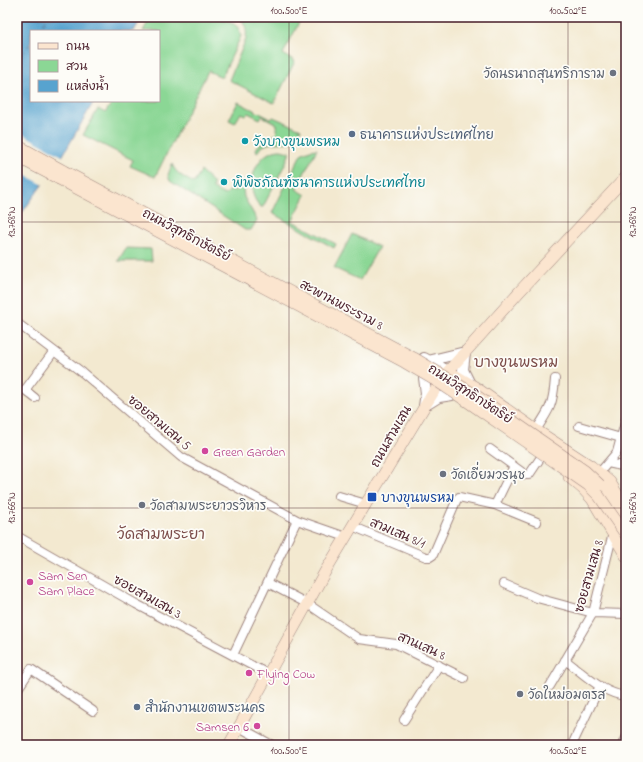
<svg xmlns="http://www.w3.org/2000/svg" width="643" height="762" viewBox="0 0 643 762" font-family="'Indie Flower','Playpen Sans Thai',sans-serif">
  <rect width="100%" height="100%" fill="#fdfcf7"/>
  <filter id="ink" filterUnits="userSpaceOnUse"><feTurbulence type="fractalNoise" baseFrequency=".025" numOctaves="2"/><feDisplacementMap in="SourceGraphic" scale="8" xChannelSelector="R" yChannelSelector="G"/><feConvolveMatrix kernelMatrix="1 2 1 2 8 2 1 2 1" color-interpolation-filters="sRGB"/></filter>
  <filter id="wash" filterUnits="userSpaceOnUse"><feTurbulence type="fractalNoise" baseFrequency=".012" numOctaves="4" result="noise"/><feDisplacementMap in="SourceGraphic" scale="16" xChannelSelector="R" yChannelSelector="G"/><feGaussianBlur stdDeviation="0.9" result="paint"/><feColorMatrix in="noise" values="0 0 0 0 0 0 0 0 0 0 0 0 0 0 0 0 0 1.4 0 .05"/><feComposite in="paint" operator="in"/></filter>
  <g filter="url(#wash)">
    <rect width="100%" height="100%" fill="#f3e9d0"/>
    <path fill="#8bd795" stroke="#6a7b60" d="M 151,17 L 164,18 L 165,17 C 184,17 239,10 241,36 L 222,77 L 208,71 L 155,177 L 130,166 L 133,160 L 83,135 L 98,109 L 105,113 L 111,104 L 106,101 L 159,101 L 159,31 L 143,31 Z
      M 238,17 L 302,17 L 283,54 L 295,61 L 274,103 L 229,80 L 246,39 C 247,29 246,23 238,17 Z
      M 238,102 L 271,119 L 273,117 L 301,129 L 295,141 C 286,144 274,141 265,145 C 262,146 260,150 257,152 L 256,149 C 262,140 262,144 270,139 C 272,138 275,134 277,132 L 277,124 L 262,116 L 260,119 L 248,113 L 246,115 L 241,113 L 235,123 L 229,120 Z
      M 317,149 L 296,189 L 306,195 L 292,221 L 336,244 L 334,248 L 272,213 L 301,154 L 310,150 Z
      M 281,150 L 289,152 L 289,155 L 285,164 L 263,207 L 261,207 C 245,193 252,162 269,153 C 273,151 277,150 281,150 Z
      M 172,164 C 176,174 185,178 194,183 L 201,171 L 213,182 L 213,189 L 225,195 L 229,191 L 237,190 L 242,180 L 244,197 L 257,220 L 251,230 L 245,230 L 170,181 L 168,175 Z
      M 352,234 L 379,247 L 360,280 L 334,268 Z
      M 126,248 L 151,249 L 152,261 L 118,261 Z"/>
    <path fill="#57a3cf" stroke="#50617d" d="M 17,17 L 142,17 L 134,31 L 31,31 L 31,101 L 94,101 L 62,157 L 17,220 Z"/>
    <path fill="#f3e9d0" d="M 17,131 L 64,157 L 44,185 L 17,171 Z"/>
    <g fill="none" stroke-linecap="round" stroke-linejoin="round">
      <path stroke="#505a75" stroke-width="1" stroke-dasharray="5 4" stroke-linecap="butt" d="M 38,31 L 48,17
        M 17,62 L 31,42"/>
    </g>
  </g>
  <g filter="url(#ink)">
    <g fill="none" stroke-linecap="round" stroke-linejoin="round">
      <defs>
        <path id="minor" d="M 17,323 L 83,373 L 181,457 L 297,520 L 346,537
          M 35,398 L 25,390 L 54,351
          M 579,426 L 621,438
          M 536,430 C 550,409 553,405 555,379
          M 490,449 L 526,475 L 529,475 L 541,457
          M 608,463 L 626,467
          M 600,472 L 617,452 L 626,419
          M 339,496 L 366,504
          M 495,505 L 514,466
          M 352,526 L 426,557 L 430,557 L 433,555 L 457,499 L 459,497 L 495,505 L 537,522
          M 17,536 L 136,604 L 268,674
          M 268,583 L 308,604 L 359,639 L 396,644 L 464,678
          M 504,584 L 537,598 L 593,613 L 626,614
          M 233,655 L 297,520
          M 565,660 C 583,673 603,694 626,696
          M 550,686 L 593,613 L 613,533
          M 17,690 L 31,669 L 93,711
          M 404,720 L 439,665
          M 239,727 L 272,745
          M 572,745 L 600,686
          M 623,745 L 626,738"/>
        <path id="tertiary" d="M 424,358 L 448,371
          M 428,361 L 465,352 L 463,370 L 470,384
          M 424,378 L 426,393 L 424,406
          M 426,405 L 439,397 L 452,395"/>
        <path id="secondary" d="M 17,145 L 64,171
          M 17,157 L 59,179
          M 448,371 L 475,387 L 536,430 L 591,466 L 610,482 L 626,509
          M 569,477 L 583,489 L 592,499 L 626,556
          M 600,485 L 613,501 L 626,523
          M 229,745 L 326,570 L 423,409 L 443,377 L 519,292 L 626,177"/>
      </defs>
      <use href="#minor" stroke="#9e847e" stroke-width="10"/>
      <use href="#tertiary" stroke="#9e847e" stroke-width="12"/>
      <use href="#secondary" stroke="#9e847e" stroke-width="12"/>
      <use href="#minor" stroke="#fff" stroke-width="8"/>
      <use href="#tertiary" stroke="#fff" stroke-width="10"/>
      <use href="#secondary" stroke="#fbe5cf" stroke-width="11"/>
      <defs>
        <path id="secondary-bridge" d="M 64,171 L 414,358 L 474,394 L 585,471 L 600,485
          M 59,179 L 404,362 L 438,382 L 468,402 L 588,485 L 599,496 L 626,535"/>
      </defs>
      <use href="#secondary-bridge" stroke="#9e847e" stroke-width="12" stroke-linecap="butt"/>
      <use href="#secondary-bridge" stroke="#fbe5cf" stroke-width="11"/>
    </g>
  </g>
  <path fill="none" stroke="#4a1f2b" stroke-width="1" stroke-opacity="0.45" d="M 289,17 L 289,745M 568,17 L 568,745M 17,222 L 626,222M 17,508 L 626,508"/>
  <g fill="#6b7280" stroke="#fdfcf7" stroke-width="1.5">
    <circle cx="613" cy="73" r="4"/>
    <circle cx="443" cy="474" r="4"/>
    <circle cx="142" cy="505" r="4"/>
    <circle cx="520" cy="694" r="4"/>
  </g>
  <g fill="#5c6f8a" stroke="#fdfcf7" stroke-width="1.5">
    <circle cx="352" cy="134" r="4"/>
    <circle cx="137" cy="707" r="4"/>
  </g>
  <g fill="#0f9aa8" stroke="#fdfcf7" stroke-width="1.5">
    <circle cx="245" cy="141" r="4"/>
    <circle cx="224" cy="182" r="4"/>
  </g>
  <g fill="#d1479c" stroke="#fdfcf7" stroke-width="1.5">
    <circle cx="205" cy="451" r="4"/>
    <circle cx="30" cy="582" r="4"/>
    <circle cx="249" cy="673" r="4"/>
    <circle cx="257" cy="726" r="4"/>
  </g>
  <rect fill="#1a4fb4" stroke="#fdfcf7" stroke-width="1.5" x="367" y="492" width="10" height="10" rx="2"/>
  <g text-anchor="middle" stroke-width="3.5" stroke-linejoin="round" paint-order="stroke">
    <g font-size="13" fill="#5b616d" stroke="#fdfcf7" text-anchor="start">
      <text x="605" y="78" text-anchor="end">วัดนรนาถสุนทริการาม</text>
      <text x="451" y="479">วัดเอี่ยมวรนุช</text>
      <text x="150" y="510">วัดสามพระยาวรวิหาร</text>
      <text x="528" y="699">วัดใหม่อมตรส</text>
    </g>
    <g font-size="13" fill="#4e5e75" stroke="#fdfcf7" text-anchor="start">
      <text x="360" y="139">ธนาคารแห่งประเทศไทย</text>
      <text x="145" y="712">สำนักงานเขตพระนคร</text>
    </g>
    <g font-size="13" fill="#0d838f" stroke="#fdfcf7" text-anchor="start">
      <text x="253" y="146">วังบางขุนพรหม</text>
      <text x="232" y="187">พิพิธภัณฑ์ธนาคารแห่งประเทศไทย</text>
    </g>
    <g font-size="13" fill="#4a1f2b" stroke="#fdfcf7">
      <text transform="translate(187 234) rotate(28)" y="5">ถนนวิสุทธิกษัตริย์</text>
      <text transform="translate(342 304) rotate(28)" y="5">สะพานพระราม 8</text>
      <text transform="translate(471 393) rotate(33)" y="5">ถนนวิสุทธิกษัตริย์</text>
      <text transform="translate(160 422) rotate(40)" y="5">ซอยสามเสน 5</text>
      <text transform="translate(390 436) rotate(-60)" y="5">ถนนสามเสน</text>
      <text transform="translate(398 532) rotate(23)" y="5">สามเสน 8/1</text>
      <text transform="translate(588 576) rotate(-74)" y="5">ซอยสามเสน 8</text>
      <text transform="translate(148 596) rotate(29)" y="5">ซอยสามเสน 3</text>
      <text transform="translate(422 645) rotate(24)" y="5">สานเสน 8</text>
    </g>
    <g font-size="13" fill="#b23c85" stroke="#fdfcf7" text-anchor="start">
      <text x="213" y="456">Green Garden</text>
      <text x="38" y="580">Sam Sen<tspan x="38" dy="15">Sam Place</tspan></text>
      <text x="257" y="678">Flying Cow</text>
      <text x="249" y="731" text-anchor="end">Samsen 6</text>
    </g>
    <g font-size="13" fill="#164399" stroke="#fdfcf7" text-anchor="start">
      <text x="381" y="502">บางขุนพรหม</text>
    </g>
    <g font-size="15" fill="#7c4d4a" stroke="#fdfcf7">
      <text x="516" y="367">บางขุนพรหม</text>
      <text x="161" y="539">วัดสามพระยา</text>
    </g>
  </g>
  <rect width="643" height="762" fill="none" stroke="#fdfcf7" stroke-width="44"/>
  <rect x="30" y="30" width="130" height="72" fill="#fdfcf7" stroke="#b5a4a5"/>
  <rect x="38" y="43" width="20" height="6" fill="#fbe5cf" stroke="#b5a4a5"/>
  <text x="66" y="50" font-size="12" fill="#4a1f2b">ถนน</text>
  <rect x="38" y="60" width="20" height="12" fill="#8bd795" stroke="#b5a4a5"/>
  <text x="66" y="70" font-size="12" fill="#4a1f2b">สวน</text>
  <rect x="38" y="80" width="20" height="12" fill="#57a3cf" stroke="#b5a4a5"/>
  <text x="66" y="90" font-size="12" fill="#4a1f2b">แหล่งน้ำ</text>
  <rect x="22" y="22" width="599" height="718" fill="none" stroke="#4a1f2b" stroke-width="1.5"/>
  <g font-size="10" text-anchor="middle" fill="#4a1f2b">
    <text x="289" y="14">100.500°E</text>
    <text x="568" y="14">100.502°E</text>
    <text transform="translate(11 222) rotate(-90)" y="4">13.768°N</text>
    <text transform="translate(632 222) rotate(-90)" y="4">13.768°N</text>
    <text transform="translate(11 508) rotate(-90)" y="4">13.766°N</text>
    <text transform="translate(632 508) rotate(-90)" y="4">13.766°N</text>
    <text x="289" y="754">100.500°E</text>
    <text x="568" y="754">100.502°E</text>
  </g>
</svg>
